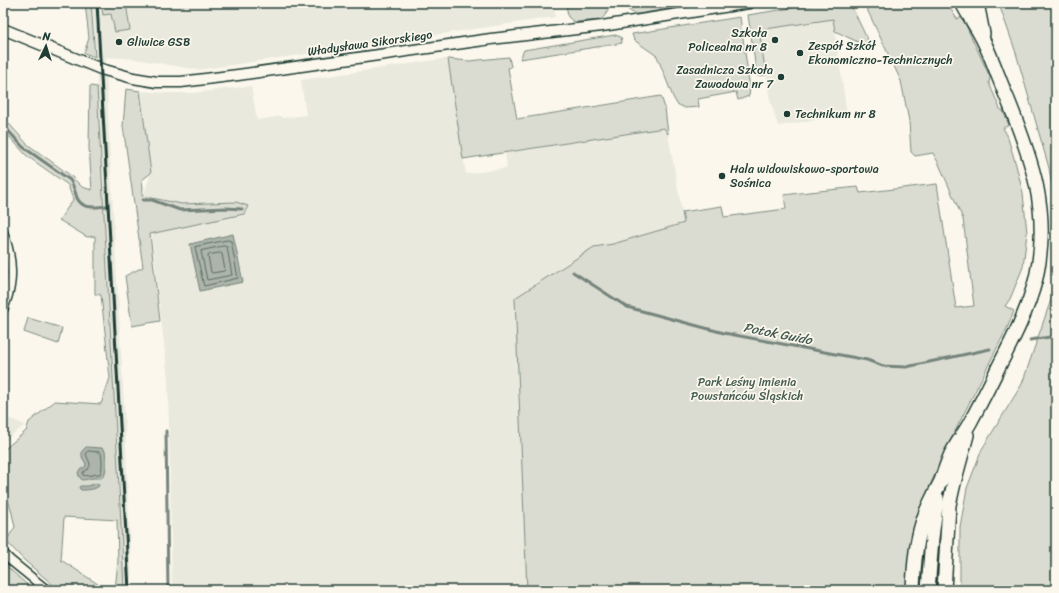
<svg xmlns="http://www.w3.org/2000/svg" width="1059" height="593" viewBox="0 0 1059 593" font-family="Sriracha,sans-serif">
  <rect width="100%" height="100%" fill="#fbf7ec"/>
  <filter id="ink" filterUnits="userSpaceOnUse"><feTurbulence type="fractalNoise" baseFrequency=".025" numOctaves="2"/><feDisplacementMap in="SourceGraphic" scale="8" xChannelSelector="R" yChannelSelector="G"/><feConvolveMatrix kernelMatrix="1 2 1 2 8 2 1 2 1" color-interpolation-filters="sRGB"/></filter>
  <g filter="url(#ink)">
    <path fill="#eae9de" d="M 91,3 L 102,3 L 111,13 L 115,31 L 130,29 L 126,3 L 554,3 L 555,17 L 198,70 L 135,59 L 106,57 L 109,138 L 125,423 L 132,590 L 124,590 L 121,523 L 100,137 L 93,20 Z
      M 833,19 L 847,115 L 778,126 L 770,100 L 759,30 Z
      M 442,59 L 448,59 L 466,174 L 507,168 L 505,153 L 664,128 L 668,134 L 684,223 L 613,244 L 594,247 L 515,298 L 527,590 L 172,590 L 168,379 L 149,212 L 140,206 L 141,193 L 145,191 L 151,173 L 140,91 L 166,93 L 193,93 L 251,86 L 257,120 L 282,116 L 282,118 L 306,115 L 301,81 L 302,80 Z
      M 3,416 L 25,425 L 7,439 L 3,443 Z
      M 3,504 L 8,519 L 6,527 L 3,529 Z"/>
    <path fill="#dbdcd1" stroke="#7d8c82" d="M 85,3 L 91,3 L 95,57 L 84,53 L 89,38 Z
      M 101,3 L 126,3 L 130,30 L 115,32 L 111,14 L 103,15 Z
      M 566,3 L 612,3 L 606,14 L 601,20 L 574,22 L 568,17 Z
      M 624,3 L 703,3 L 638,14 C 632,13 626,10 624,3 Z
      M 823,3 L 850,3 L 872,49 L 835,31 L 833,19 L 759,30 L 766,75 L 757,76 L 748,15 Z
      M 864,3 L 938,3 L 950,8 L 957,19 L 962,17 L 990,77 L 989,83 L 1000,109 L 1003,111 L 1009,125 L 1003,128 L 1007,135 L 1016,165 L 1023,193 L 1027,233 L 1023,267 L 1010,299 L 1005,306 L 1014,311 L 1008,326 L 946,449 L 927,492 L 915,534 L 908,590 L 527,590 L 515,298 L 594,247 L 613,244 L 684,223 L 682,212 L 722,206 L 724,217 L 786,209 L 784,195 L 800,193 L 858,187 L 860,193 L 937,184 L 956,308 L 974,306 L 963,219 L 939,164 L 933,153 L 915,156 L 911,152 L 909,121 L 901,81 Z
      M 1000,3 L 1056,3 L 1056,210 L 1049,168 L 1016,53 L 999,4 Z
      M 740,17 L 750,88 L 749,96 L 738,100 L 736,92 L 698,99 L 699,107 L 685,108 L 677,104 L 673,97 L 657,56 L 634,40 L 632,34 Z
      M 615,35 L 621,37 L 622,43 L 520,59 L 524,50 Z
      M 509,57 L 511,67 L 508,68 L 517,119 L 661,96 L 665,108 L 668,134 L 664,128 L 463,159 L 448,59 L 469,61 Z
      M 90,86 L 97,87 L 121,523 L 124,590 L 115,590 L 118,561 L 117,520 L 64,517 L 61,560 L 107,590 L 59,590 L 24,560 L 6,541 L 15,527 L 11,509 L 3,485 L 3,453 L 6,448 L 26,431 L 29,422 L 55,401 L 101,404 L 110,378 L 101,295 L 95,294 L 95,236 L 87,237 L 59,220 L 73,200 L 68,185 L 27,156 L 3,130 L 3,117 L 27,144 L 70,175 L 82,187 L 92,190 L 89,148 Z
      M 126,89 L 140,91 L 151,173 L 142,180 L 143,188 L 142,196 L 182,204 L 236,202 L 248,206 L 244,214 L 150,234 L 160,321 L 132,326 L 125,276 L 143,267 L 123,126 Z
      M 1056,285 L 1056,590 L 960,590 L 960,527 L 967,488 L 982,449 L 1022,384 Z
      M 28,318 L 62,328 L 58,344 L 24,332 Z
      M 3,563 L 33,590 L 3,590 Z"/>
    <path fill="#adb4aa" stroke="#74847b" d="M 233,234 L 243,282 L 200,291 L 190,244 Z
      M 86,447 L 102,448 L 105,451 C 106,457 108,476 101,478 C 100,478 95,478 94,478 C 90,478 87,480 82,480 L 79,476 L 78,472 L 81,469 L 85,467 L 86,464 L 82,457 L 82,451 Z
      M 97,483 L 98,484 L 99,486 C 94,490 88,490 81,490 L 79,488 L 80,486 L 87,486 Z"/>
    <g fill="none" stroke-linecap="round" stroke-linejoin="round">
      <path stroke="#586d63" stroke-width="1" d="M 228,240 L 231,241 L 238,278 L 204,286 L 195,247 Z
        M 224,246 L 227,247 L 232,275 L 207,280 L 201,251 Z
        M 220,253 L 222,254 L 225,270 L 224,271 L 212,273 L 211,272 L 208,256 L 209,255 Z
        M 88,451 L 100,452 L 101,453 C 102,460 103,468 100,474 C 94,474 87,477 83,475 L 83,472 C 96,466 87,461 86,453 Z"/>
      <path stroke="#74847b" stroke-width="3" d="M 3,125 L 23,147 L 70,180 C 74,186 75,192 77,198 C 83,210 95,207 106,206
        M 143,200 L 152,200 L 180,210 L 226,208 L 242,209
        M 573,272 L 627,307 L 724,333 L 867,360 L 883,366 L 906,367 L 990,349
        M 1030,340 L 1050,337 L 1056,339
        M 166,431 L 168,590"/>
      <defs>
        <path id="minor" d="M 3,232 C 9,248 13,268 10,286 C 9,294 6,302 3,310
          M 3,553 L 10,560 L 47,590"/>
        <path id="tertiary" d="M 3,29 L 101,69 L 133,78 L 157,82 L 181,82 L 238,75 L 491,39 L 602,26 L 749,3"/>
        <path id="primary" d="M 975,3 L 978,8 L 983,34
          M 913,590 C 914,564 916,537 926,512 C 930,502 936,491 941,481 C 944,472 947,463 951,454 C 957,442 966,431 972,419 C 981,402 990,385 998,368 C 1013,339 1028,310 1036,278 C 1051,212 1032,160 1008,100 C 1000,82 994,63 985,44 C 979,30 969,17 962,3
          M 928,590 L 932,538 L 937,498
          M 944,590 L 949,505 L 954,483 L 967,435"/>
      </defs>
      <use href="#minor" stroke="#1f3d34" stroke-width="11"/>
      <use href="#tertiary" stroke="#1f3d34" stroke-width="13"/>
      <use href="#primary" stroke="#1f3d34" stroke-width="16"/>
      <use href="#minor" stroke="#fbf7ec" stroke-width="8"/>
      <use href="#tertiary" stroke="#fbf7ec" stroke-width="10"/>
      <use href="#primary" stroke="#fbf7ec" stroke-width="13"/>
      <path stroke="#1f3d34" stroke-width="3" d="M 97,3 L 129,590"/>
    </g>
  </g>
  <g fill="#1f3d34" stroke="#fbf7ec" stroke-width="1.5">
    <circle cx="775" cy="40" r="4"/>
    <circle cx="119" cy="42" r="4"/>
    <circle cx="800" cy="53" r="4"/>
    <circle cx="781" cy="77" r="4"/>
    <circle cx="787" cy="114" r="4"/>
    <circle cx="722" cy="176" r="4"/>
  </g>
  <g text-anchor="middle" stroke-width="3.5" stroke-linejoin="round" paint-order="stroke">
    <g font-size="12" fill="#1f3d34" stroke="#fbf7ec" text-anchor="start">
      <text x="767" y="37" text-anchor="end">Szkoła<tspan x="767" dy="14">Policealna nr 8</tspan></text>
      <text x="127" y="46">Gliwice GSB</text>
      <text x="808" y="50">Zespół Szkół<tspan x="808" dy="14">Ekonomiczno-Technicznych</tspan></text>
      <text x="773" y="74" text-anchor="end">Zasadnicza Szkoła<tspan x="773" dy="14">Zawodowa nr 7</tspan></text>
      <text x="795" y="118">Technikum nr 8</text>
      <text x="730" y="173">Hala widowiskowo-sportowa<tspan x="730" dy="14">Sośnica</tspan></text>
    </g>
    <g font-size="12" fill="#1f3d34" stroke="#fbf7ec">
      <text transform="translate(370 43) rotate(-8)" y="4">Władysława Sikorskiego</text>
    </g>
    <g font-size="12" fill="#455d53" stroke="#fbf7ec">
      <text x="747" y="386">Park Leśny imienia<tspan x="747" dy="14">Powstańców Śląskich</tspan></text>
    </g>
    <g font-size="13" font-style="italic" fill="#425b52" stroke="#fbf7ec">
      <text transform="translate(778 333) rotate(11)" y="5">Potok Guido</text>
    </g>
  </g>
  <rect width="1059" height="593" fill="none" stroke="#fbf7ec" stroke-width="16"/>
  <rect x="8" y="8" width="1043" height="577" fill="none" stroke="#1f3d34" stroke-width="1.5" filter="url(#ink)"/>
  <g transform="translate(46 46) rotate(4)" stroke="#fbf7ec" stroke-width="3" paint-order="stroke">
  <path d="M0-3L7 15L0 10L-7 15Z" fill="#1f3d34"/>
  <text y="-6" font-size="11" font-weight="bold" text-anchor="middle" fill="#1f3d34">N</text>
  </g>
</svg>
